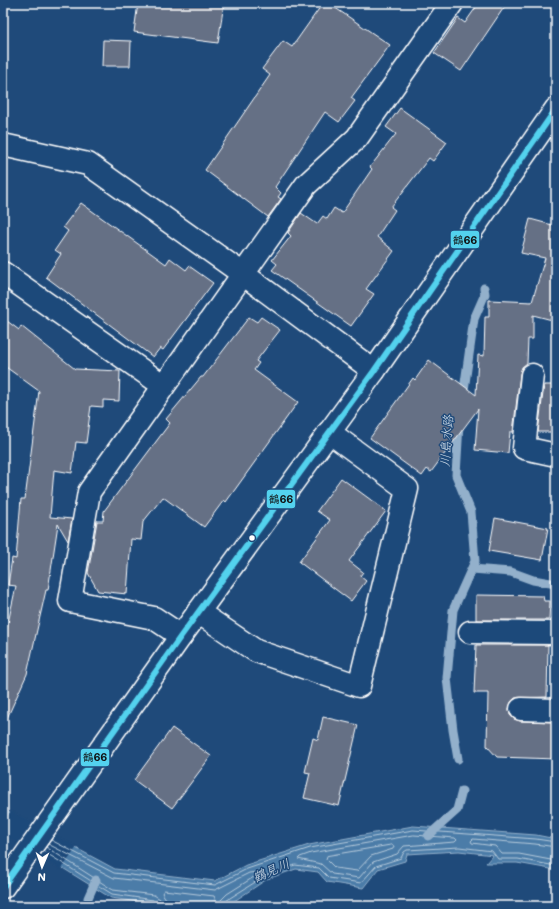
<svg xmlns="http://www.w3.org/2000/svg" width="559" height="909" viewBox="0 0 559 909" font-family="Mali,'Klee One',sans-serif">
  <rect width="100%" height="100%" fill="#1f4a7a"/>
  <filter id="ink" filterUnits="userSpaceOnUse"><feTurbulence type="fractalNoise" baseFrequency=".025" numOctaves="2"/><feDisplacementMap in="SourceGraphic" scale="8" xChannelSelector="R" yChannelSelector="G"/><feConvolveMatrix kernelMatrix="1 2 1 2 8 2 1 2 1" color-interpolation-filters="sRGB"/></filter>
  <g filter="url(#ink)">
    <path fill="#4b7ca8" stroke="#93b0cb" d="M 3,809 L 115,869 L 215,881 L 246,865 L 309,845 L 413,826 L 536,835 L 556,839 L 556,870 L 517,863 L 486,863 L 493,855 L 459,851 L 407,854 L 405,861 L 378,869 L 363,888 L 327,882 L 318,872 L 296,869 L 267,879 L 227,906 L 166,906 L 111,898 L 3,831 Z"/>
    <path fill="#1f4a7a" d="M 11,811 L 77,847 L 61,870 L 3,834 L 3,823 Z"/>
    <g fill="none" stroke-linecap="round" stroke-linejoin="round">
      <path stroke="#b7cbdc" stroke-width="1" d="M 414,835 L 455,838 L 457,840 L 455,842 L 404,846 L 397,854 L 373,862 L 359,878 L 332,874 L 321,864 L 298,859 L 300,857 L 311,853 Z
        M 51,840 L 114,873 L 215,885 L 247,869 L 310,848 L 413,830 L 536,839 L 556,842
        M 48,844 L 114,878 L 215,890 L 249,873 L 258,872 L 257,875 L 227,894 L 221,900 L 220,906
        M 392,845 L 394,846 L 393,849 L 371,856 L 357,871 L 335,868 L 326,859 L 327,856 Z
        M 46,847 L 113,890 L 154,895 L 160,899 L 161,906
        M 556,847 L 535,844 L 473,839 L 471,841 L 472,843 L 495,846 L 502,854 L 519,854 L 556,861
        M 43,851 L 112,894 L 153,900 L 156,906
        M 167,906 L 166,899 L 162,893 L 164,890 L 214,896 L 215,898 L 214,906
        M 225,906 L 225,902 L 230,898 L 265,876 L 295,865 L 319,868 L 329,878 L 361,883 L 376,866 L 401,858 L 404,852 L 407,850 L 459,847 L 492,851 L 498,859 L 518,859 L 556,866"/>
      <path stroke="#93b0cb" stroke-width="9" d="M 463,397 L 474,319 L 485,294 L 484,288
        M 472,569 L 511,572 L 533,580 L 556,584
        M 458,759 L 453,730 L 447,678 L 453,610 L 475,561 L 471,512 L 456,475 L 459,424
        M 428,836 L 457,810 L 462,791
        M 88,898 L 96,880"/>
    </g>
    <path fill="#656f85" stroke="#fff" d="M 138,3 L 224,3 L 218,43 L 134,32 Z
      M 323,3 L 328,3 L 390,45 L 351,98 L 355,101 L 339,122 L 325,112 L 275,187 L 281,193 L 278,197 L 281,199 L 268,217 L 205,170 L 270,75 L 262,69 L 283,41 L 292,47 Z
      M 479,3 L 507,3 L 461,71 L 434,53 L 458,18 L 465,23 Z
      M 103,40 L 131,41 L 130,66 L 102,66 Z
      M 400,108 L 447,142 L 433,161 L 429,158 L 391,207 L 395,210 L 377,237 L 394,251 L 366,289 L 374,294 L 351,326 L 272,270 L 277,264 L 272,260 L 291,236 L 288,233 L 301,213 L 317,224 L 323,216 L 327,219 L 334,208 L 342,213 L 372,169 L 370,167 L 396,134 L 386,127 Z
      M 81,203 L 166,264 L 170,258 L 186,270 L 189,266 L 213,283 L 163,350 L 160,348 L 153,357 L 46,277 L 61,254 L 55,250 L 68,231 L 63,227 Z
      M 530,219 L 556,226 L 556,321 L 533,315 L 533,339 L 528,339 L 527,363 L 522,367 L 520,374 L 513,432 L 510,432 L 508,453 L 475,450 L 478,409 L 431,472 L 427,469 L 422,476 L 370,438 L 413,378 L 415,380 L 429,360 L 476,395 L 478,355 L 484,356 L 485,317 L 489,317 L 489,300 L 532,302 L 545,258 L 521,253 Z
      M 249,317 L 257,322 L 261,317 L 280,330 L 256,361 L 259,363 L 254,370 L 298,402 L 226,502 L 224,500 L 204,527 L 163,497 L 143,522 L 141,540 L 131,539 L 127,594 L 98,591 L 88,573 L 97,521 L 103,521 L 104,511 L 170,423 L 166,419 L 201,377 L 203,377 Z
      M 3,318 L 19,330 L 21,326 L 75,369 L 120,371 L 119,401 L 103,400 L 103,407 L 91,406 L 86,443 L 76,442 L 72,473 L 54,470 L 50,517 L 72,519 L 68,541 L 58,524 L 48,590 L 46,590 L 27,674 L 3,727 L 3,646 L 16,586 L 8,585 L 12,558 L 16,559 L 21,499 L 25,499 L 39,391 L 3,365 Z
      M 544,385 L 556,385 L 556,432 L 538,432 Z
      M 341,478 L 386,511 L 349,561 L 363,572 L 360,576 L 366,581 L 351,601 L 299,562 L 330,520 L 317,511 Z
      M 495,518 L 548,528 L 542,560 L 489,551 Z
      M 476,595 L 543,596 L 544,601 L 550,601 L 549,620 L 476,620 Z
      M 476,645 L 548,645 L 547,697 L 515,698 L 511,702 L 509,709 L 510,715 L 514,719 L 520,721 L 556,722 L 556,759 L 497,757 L 487,746 L 488,693 L 474,693 Z
      M 323,717 L 358,725 L 339,806 L 304,798 L 310,773 L 305,772 L 313,738 L 318,740 Z
      M 172,728 L 211,756 L 172,808 L 134,780 Z"/>
    <g fill="none" stroke-linecap="round" stroke-linejoin="round">
      <defs>
        <path id="minor" d="M 3,145 L 88,164 L 243,274 L 374,371
          M 3,273 L 164,386
          M 532,375 L 524,448 L 556,455
          M 198,612 L 256,651 L 359,686 L 407,489 L 329,432
          M 470,632 L 556,633
          M 181,636 L 154,618 L 70,601 L 89,492 L 306,185 L 357,138 L 452,3
          M 521,709 L 556,710"/>
        <path id="tertiary" d="M 3,887 L 181,636 L 374,371 L 556,109"/>
      </defs>
      <use href="#minor" stroke="#fff" stroke-width="25"/>
      <use href="#tertiary" stroke="#fff" stroke-width="25"/>
      <use href="#minor" stroke="#1f4a7a" stroke-width="22"/>
      <use href="#tertiary" stroke="#1f4a7a" stroke-width="22"/>
      <defs>
        <path id="bus-1" d="M 3,887 L 181,636 L 374,371 L 556,109"/>
      </defs>
      <use href="#bus-1" stroke="#1f4a7a" stroke-width="9"/>
      <use href="#bus-1" stroke="#53d2ee" stroke-width="6"/>
    </g>
  </g>
  <circle fill="#fff" stroke="#1f4a7a" stroke-width="1.5" cx="252" cy="538" r="3.5"/>
  <g text-anchor="middle" stroke-width="3" stroke-linejoin="round" paint-order="stroke">
    <g font-size="13" font-style="italic" fill="#d2dee9" stroke="#1f4a7a">
      <text transform="translate(446 441) rotate(-86)" y="5">川島水路</text>
      <text transform="translate(271 870) rotate(-24)" y="5">鶴見川</text>
    </g>
  </g>
  <g stroke="#1f4a7a" stroke-width="1.5">
    <rect x="450" y="230" width="30" height="19" rx="4" fill="#53d2ee"/>
    <rect x="266" y="489" width="30" height="20" rx="4" fill="#53d2ee"/>
    <rect x="80" y="748" width="30" height="19" rx="4" fill="#53d2ee"/>
  </g>
  <g font-size="11" text-anchor="middle" font-weight="bold" fill="#111">
    <text x="465" y="244">鶴66</text>
    <text x="281" y="503">鶴66</text>
    <text x="95" y="761">鶴66</text>
  </g>
  <rect width="559" height="909" fill="none" stroke="#1f4a7a" stroke-width="16"/>
  <rect x="8" y="8" width="543" height="893" fill="none" stroke="#fff" stroke-width="1.5" filter="url(#ink)"/>
  <g transform="translate(42 867) rotate(182)" stroke="#1f4a7a" stroke-width="3" paint-order="stroke">
  <path d="M0-3L7 15L0 10L-7 15Z" fill="#ffffff"/>
  <text y="-6" font-size="11" font-weight="bold" text-anchor="middle" fill="#ffffff">N</text>
  </g>
</svg>
